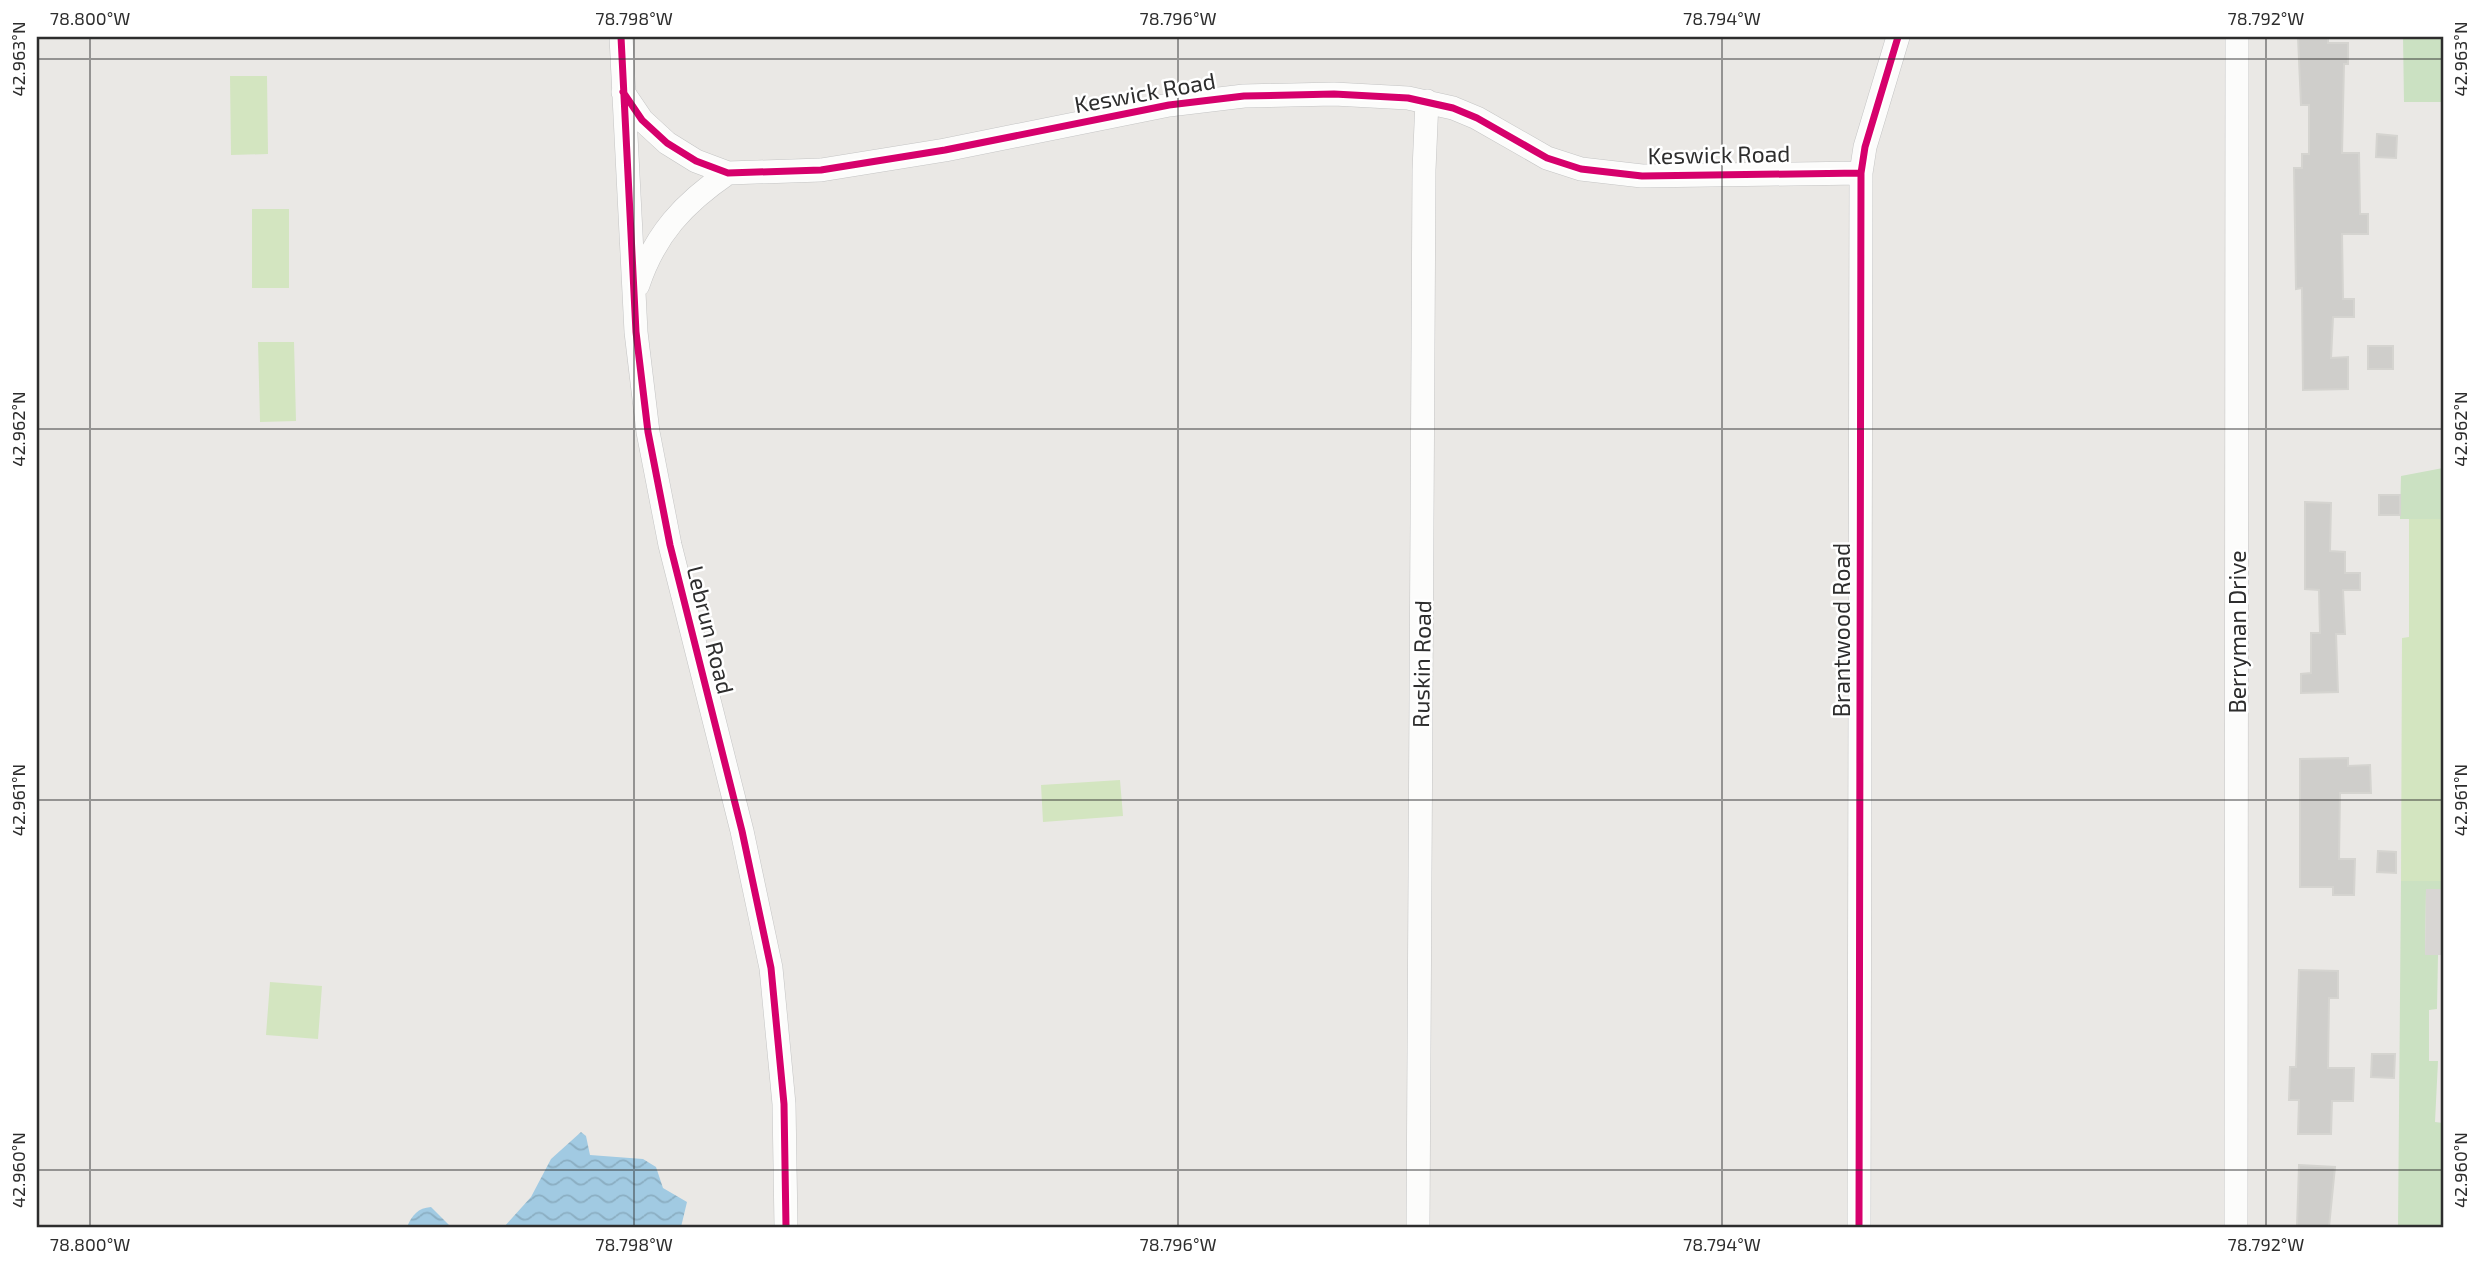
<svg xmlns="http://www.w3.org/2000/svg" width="2480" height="1264" viewBox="0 0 2480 1264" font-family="'Exo 2',sans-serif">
  <defs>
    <pattern id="water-waves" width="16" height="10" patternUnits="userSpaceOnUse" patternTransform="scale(1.75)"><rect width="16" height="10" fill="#a1cae2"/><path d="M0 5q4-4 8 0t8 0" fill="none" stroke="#8baec2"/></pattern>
  </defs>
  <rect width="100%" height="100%" fill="#eae8e5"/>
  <path fill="#cbe1c2" d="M 2403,37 L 2443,37 L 2443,102 L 2404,102 Z
    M 2443,468 L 2443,519 L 2400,519 L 2401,476 Z
    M 2401,881 L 2443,881 L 2443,889 L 2426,890 L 2425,954 L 2438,955 L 2437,1009 L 2429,1010 L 2429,1061 L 2438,1061 L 2435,1122 L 2443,1123 L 2443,1227 L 2398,1227 Z"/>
  <path fill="#d3e5c0" d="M 230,76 L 267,76 L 268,154 L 231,155 Z
    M 252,209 L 289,209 L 289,288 L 252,288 Z
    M 258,342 L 294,342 L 296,421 L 260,422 Z
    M 2409,519 L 2443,519 L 2443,881 L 2401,881 L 2402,638 L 2409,637 Z
    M 1120,780 L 1123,816 L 1043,822 L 1041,785 Z
    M 270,982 L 322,986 L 318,1039 L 266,1035 Z"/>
  <path fill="#d8d6d3" d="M 2426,889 L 2443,889 L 2443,955 L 2425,955 Z"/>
  <path fill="url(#water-waves)" d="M 581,1132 L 586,1136 L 590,1155 L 643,1159 L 656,1167 L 663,1188 L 687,1202 L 681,1227 L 504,1227 L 531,1197 L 551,1159 Z
    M 431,1207 L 451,1227 L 407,1227 C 412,1215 418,1208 431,1207 Z"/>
  <path fill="#cfcecb" stroke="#d5d4d0" stroke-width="2" d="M 2298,37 L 2328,37 L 2328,43 L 2348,43 L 2348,64 L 2344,64 L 2342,153 L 2359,153 L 2360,214 L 2368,214 L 2368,234 L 2342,234 L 2343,299 L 2354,299 L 2354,317 L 2333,317 L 2331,358 L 2348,357 L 2348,389 L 2303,390 L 2302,288 L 2296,289 L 2294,168 L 2302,168 L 2302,154 L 2309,154 L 2309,105 L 2301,105 Z
    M 2377,134 L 2397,136 L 2396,158 L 2376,157 Z
    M 2368,346 L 2393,346 L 2393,369 L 2368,369 Z
    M 2379,495 L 2400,495 L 2400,515 L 2379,515 Z
    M 2305,502 L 2331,503 L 2330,551 L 2345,552 L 2345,573 L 2360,573 L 2360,590 L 2343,590 L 2345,634 L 2336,634 L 2338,692 L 2301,693 L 2301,674 L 2311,673 L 2311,633 L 2320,633 L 2319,590 L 2305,589 Z
    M 2348,758 L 2348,766 L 2370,765 L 2371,793 L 2340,793 L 2339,859 L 2355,859 L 2354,895 L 2333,895 L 2333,887 L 2300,887 L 2300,759 Z
    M 2378,851 L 2396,852 L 2396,873 L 2377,872 Z
    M 2299,970 L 2338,971 L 2338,998 L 2329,998 L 2328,1068 L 2354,1068 L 2353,1101 L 2332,1101 L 2331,1134 L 2298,1134 L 2299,1100 L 2289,1100 L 2290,1067 L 2296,1067 Z
    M 2372,1054 L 2395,1054 L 2394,1078 L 2371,1077 Z
    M 2299,1165 L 2335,1167 L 2329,1227 L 2297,1227 Z"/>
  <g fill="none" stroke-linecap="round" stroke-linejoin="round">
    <defs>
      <path id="minor" d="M 621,37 L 636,332 L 648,432 L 670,545 L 742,831 L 771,968 L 784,1104 L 786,1227
        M 623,92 L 642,120 L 667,143 L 696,161 L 728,173 L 821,170 L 945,150 L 1169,105 L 1244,96 L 1334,94 L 1408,98 L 1453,108 L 1477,118 L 1547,158 L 1581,169 L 1642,176 L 1861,173
        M 638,285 C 655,234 684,203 728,173
        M 1418,1227 L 1424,170 L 1427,101
        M 1859,1227 L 1861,173 L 1865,147 L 1898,37
        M 2236,1227 L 2237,37"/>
    </defs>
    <use href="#minor" stroke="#c4c4c4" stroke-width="24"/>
    <use href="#minor" stroke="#fcfcfb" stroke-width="23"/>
    <defs>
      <path id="cycleway" d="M 621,37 L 636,332 L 648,432 L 670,545 L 742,831 L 771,968 L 784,1104 L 786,1227
        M 623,92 L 642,120 L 667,143 L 696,161 L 728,173 L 821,170 L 945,150 L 1169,105 L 1244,96 L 1334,94 L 1408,98 L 1453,108 L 1477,118 L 1547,158 L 1581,169 L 1642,176 L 1861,173
        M 1859,1227 L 1861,173 L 1865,147 L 1898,37"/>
    </defs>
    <use href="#cycleway" stroke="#fff" stroke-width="11"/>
    <use href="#cycleway" stroke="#d6006c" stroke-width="7"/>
  </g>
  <path fill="none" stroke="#2d2d2d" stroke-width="2" stroke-opacity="0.45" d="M 90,37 L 90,1227M 634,37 L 634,1227M 1178,37 L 1178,1227M 1722,37 L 1722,1227M 2266,37 L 2266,1227M 37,59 L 2443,59M 37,429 L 2443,429M 37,800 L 2443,800M 37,1170 L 2443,1170"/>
  <g text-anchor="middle" stroke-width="5" stroke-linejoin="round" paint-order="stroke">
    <g font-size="23" fill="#2d2d2d" stroke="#fff">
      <text transform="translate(1145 93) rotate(-10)" y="8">Keswick Road</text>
      <text transform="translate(1719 155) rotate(-1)" y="8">Keswick Road</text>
      <text transform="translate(710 630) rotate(76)" y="8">Lebrun Road</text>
      <text transform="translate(1842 630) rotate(-90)" y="8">Brantwood Road</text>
      <text transform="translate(2238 632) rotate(-90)" y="8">Berryman Drive</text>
      <text transform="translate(1422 664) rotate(-89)" y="8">Ruskin Road</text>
    </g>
  </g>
  <rect width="2480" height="1264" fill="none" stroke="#ffffff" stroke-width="77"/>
  <rect x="38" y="38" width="2404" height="1188" fill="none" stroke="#2d2d2d" stroke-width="2.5"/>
  <g font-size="18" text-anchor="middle" fill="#2d2d2d">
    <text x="90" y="25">78.800°W</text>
    <text x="634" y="25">78.798°W</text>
    <text x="1178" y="25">78.796°W</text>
    <text x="1722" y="25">78.794°W</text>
    <text x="2266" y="25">78.792°W</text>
    <text transform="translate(19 59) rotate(-90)" y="6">42.963°N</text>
    <text transform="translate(2461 59) rotate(-90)" y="6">42.963°N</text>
    <text transform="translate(19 429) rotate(-90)" y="6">42.962°N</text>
    <text transform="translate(2461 429) rotate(-90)" y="6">42.962°N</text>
    <text transform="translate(19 800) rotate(-90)" y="6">42.961°N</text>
    <text transform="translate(2461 800) rotate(-90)" y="6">42.961°N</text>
    <text transform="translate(19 1170) rotate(-90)" y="6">42.960°N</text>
    <text transform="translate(2461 1170) rotate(-90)" y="6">42.960°N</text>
    <text x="90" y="1251">78.800°W</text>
    <text x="634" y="1251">78.798°W</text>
    <text x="1178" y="1251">78.796°W</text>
    <text x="1722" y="1251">78.794°W</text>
    <text x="2266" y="1251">78.792°W</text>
  </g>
</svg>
